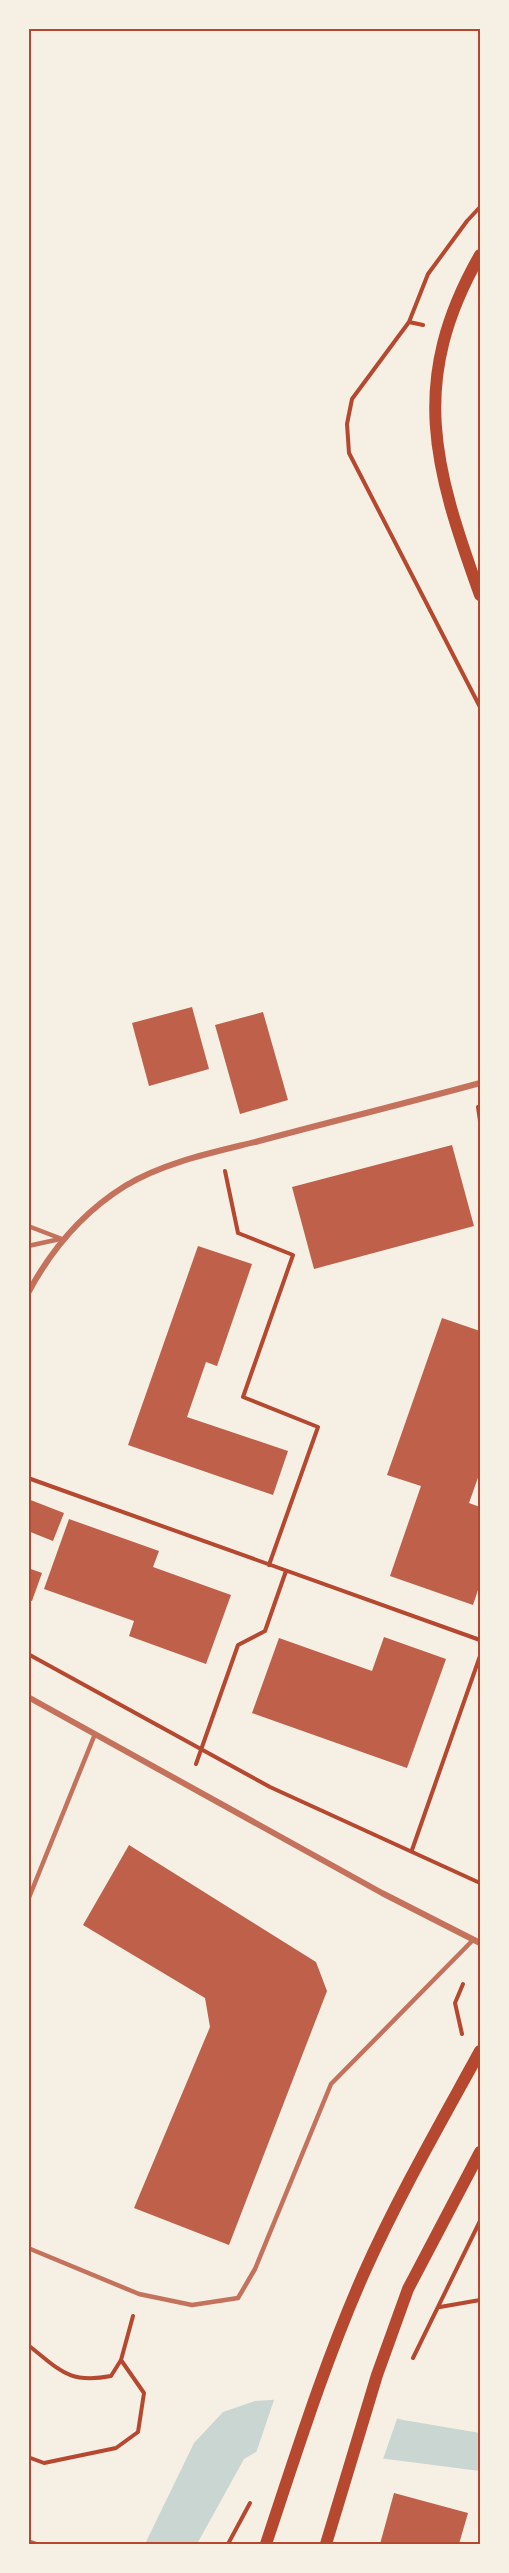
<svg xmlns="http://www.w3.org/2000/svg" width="509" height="2573" viewBox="0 0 509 2573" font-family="Inter,sans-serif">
  <rect width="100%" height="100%" fill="#f6efe4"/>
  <path fill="#c9d6d2" d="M 316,2397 L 403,2420 L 480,2433 L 480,2471 L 270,2444 L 244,2459 L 197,2544 L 145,2544 L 194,2443 L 223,2412 L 255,2401 Z"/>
  <path fill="#f6efe4" d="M 317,2394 L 398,2416 L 382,2462 L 271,2447 L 255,2456 L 275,2397 Z"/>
  <path fill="#bf614a" d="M 192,1007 L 209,1069 L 149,1086 L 132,1023 Z
    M 263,1012 L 288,1100 L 240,1114 L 215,1025 Z
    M 452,1145 L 474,1226 L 314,1269 L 292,1187 Z
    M 198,1246 L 252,1264 L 217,1366 L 206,1362 L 187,1417 L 288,1451 L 273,1495 L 128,1445 Z
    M 442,1318 L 480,1331 L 480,1472 L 469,1503 L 480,1507 L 480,1584 L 473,1605 L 390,1576 L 421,1486 L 387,1475 Z
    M 28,1499 L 64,1513 L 53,1541 L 28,1531 Z
    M 69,1519 L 159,1551 L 153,1567 L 231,1595 L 206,1664 L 129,1636 L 134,1621 L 44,1589 Z
    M 28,1568 L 42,1573 L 32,1601 L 28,1600 Z
    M 384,1637 L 446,1659 L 407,1768 L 252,1713 L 279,1638 L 372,1671 Z
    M 129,1845 L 316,1962 L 327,1991 L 229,2245 L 134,2208 L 210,2027 L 205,1998 L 83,1925 Z
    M 394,2493 L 468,2513 L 459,2544 L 380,2544 Z
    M 28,2539 L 43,2544 L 28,2544 Z"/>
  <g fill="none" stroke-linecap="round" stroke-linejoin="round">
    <path stroke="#b5482f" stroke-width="4" d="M 480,207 L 467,221 L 428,274 L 409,322 L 352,399 L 347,424 L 349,453 L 480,707
      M 409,322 L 423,325
      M 478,1107 L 480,1121
      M 225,1171 L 238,1233 L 293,1255 L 243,1397 L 318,1427 L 269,1565
      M 28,1478 L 480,1640
      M 28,1654 L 270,1787 L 480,1883
      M 196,1764 L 238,1645 L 265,1631 L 286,1571
      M 412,1850 L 480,1656
      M 462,2034 L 455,2003 L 463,1984
      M 440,2307 L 480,2300
      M 28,2345 C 60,2370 68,2384 111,2376 L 121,2360 L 133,2316
      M 413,2358 L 480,2221
      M 28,2457 L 44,2463 L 116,2448 L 138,2432 L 144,2393 L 121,2360
      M 228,2544 L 250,2503"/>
    <path stroke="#c5725c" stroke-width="4.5" d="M 28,1226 L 62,1239
      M 28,1246 L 60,1239
      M 28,1900 L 95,1734
      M 28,2248 L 139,2294 L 192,2305 L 238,2298 L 255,2269 L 331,2084 L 473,1940"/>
    <path stroke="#c5725c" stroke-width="6" d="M 28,1293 C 51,1250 83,1212 125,1186 C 164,1162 215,1152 259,1141 C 333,1121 407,1103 480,1083
      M 28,1697 L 382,1893 L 480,1943"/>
    <path stroke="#b5482f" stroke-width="12" d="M 480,255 C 408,381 434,467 480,595
      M 266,2544 C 296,2454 325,2361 364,2273 C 398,2197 440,2124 480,2051
      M 326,2544 L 377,2375 L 408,2289 L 480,2152"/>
  </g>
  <rect width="509" height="2573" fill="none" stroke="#f6efe4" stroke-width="60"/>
  <rect x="30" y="30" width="449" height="2513" fill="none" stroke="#b5482f" stroke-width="2"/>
</svg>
